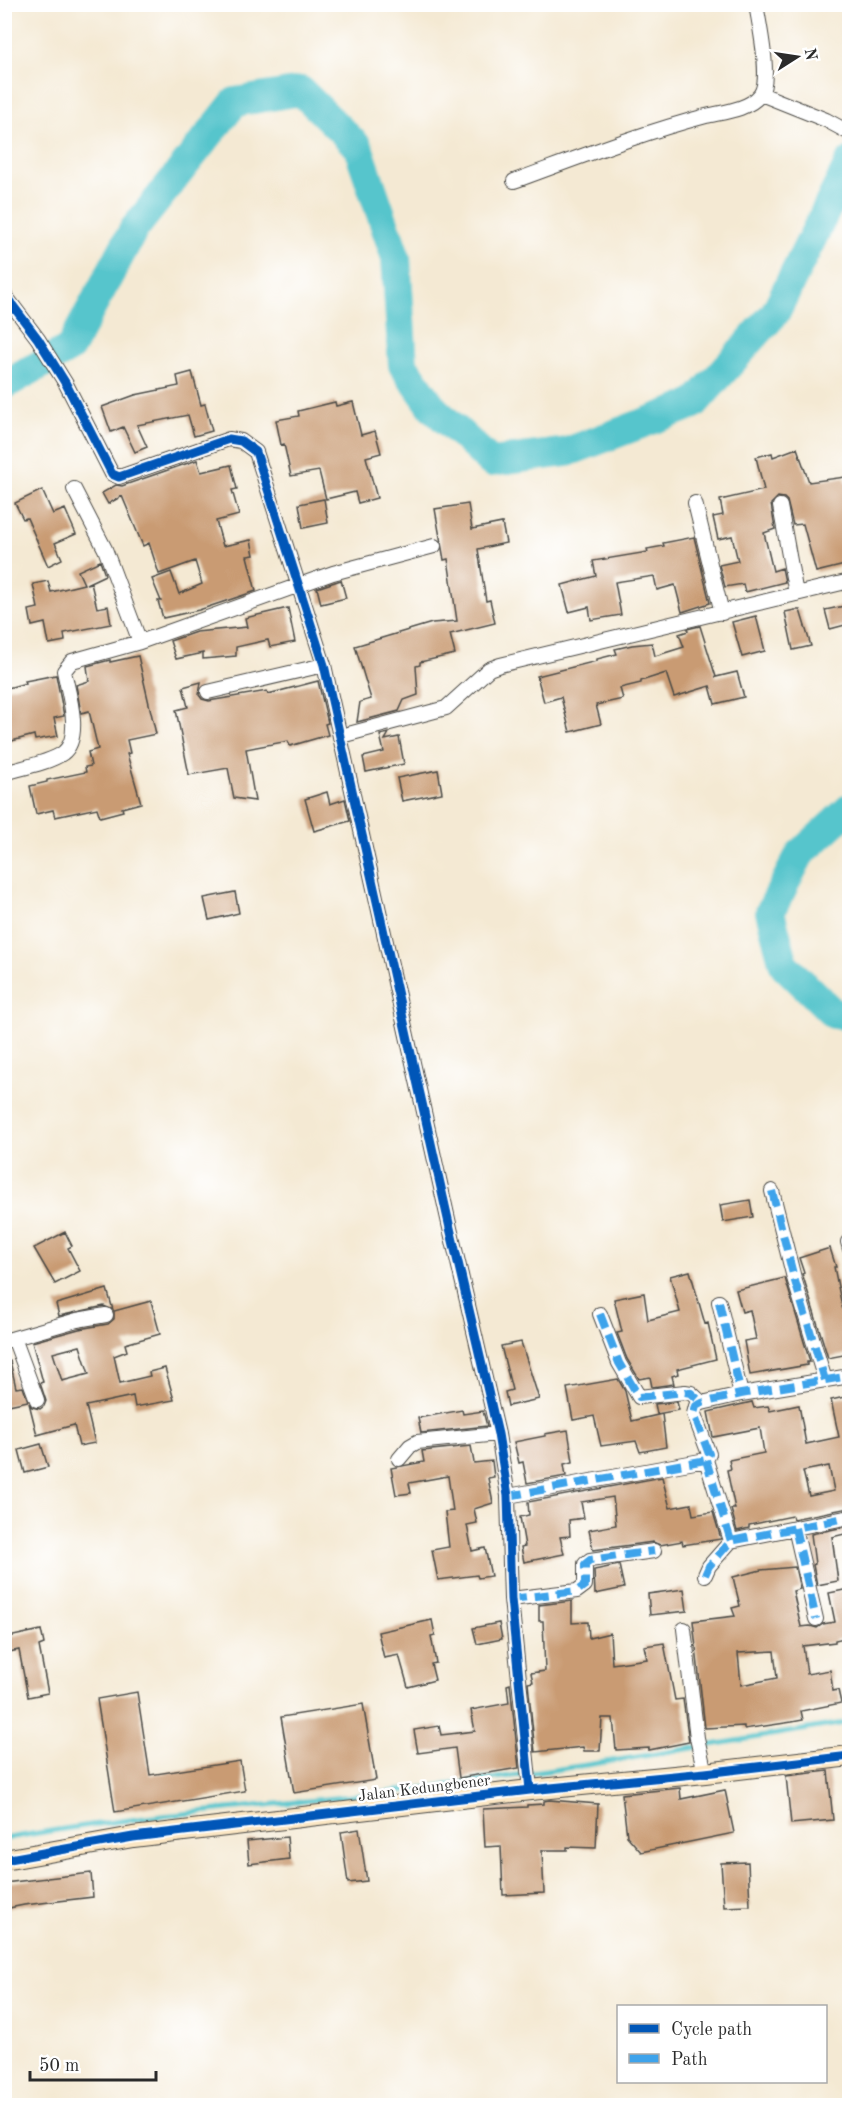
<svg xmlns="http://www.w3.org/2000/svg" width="854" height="2110" viewBox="0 0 854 2110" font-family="'Old Standard TT',serif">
  <rect width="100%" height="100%" fill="#fff"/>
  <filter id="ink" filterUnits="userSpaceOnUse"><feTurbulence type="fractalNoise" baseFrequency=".0167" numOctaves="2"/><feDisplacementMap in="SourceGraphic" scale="12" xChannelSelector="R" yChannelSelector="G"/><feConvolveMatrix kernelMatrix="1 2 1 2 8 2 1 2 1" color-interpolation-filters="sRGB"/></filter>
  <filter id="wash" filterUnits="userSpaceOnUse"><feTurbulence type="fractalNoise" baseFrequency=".008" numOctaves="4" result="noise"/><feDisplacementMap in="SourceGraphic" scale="24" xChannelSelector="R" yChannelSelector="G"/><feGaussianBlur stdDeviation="1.35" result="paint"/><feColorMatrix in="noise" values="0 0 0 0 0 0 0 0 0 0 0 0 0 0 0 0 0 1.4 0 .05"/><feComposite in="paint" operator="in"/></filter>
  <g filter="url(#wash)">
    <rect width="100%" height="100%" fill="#f4e9d3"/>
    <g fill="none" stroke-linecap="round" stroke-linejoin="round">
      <path stroke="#57c5cc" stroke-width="5" d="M 4,1839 C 140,1814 278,1806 414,1789 C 560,1771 705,1746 850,1722"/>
      <path stroke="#57c5cc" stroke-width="30" d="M 4,385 L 70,348 L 134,229 L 235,102 L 301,91 L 358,147 L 396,258 L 403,365 L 434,409 L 491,462 L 567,452 L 694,404 L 775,313 L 850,162
        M 850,808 L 800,854 L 770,912 L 784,965 L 834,1014 L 850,1015"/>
    </g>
    <g id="blocks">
      <path fill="#c99b73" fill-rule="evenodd" d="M 192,372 L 201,405 L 205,404 L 212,431 L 194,436 L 188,415 L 137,425 L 147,447 L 135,452 L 123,427 L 111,432 L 102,407 L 135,395 L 179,386 L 177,376 Z
        M 335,402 L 336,406 L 353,402 L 361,435 L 375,431 L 381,453 L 366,457 L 377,498 L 358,503 L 355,492 L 326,499 L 319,471 L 291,476 L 284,444 L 281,445 L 276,420 L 299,416 L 298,411 Z
        M 797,448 L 809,482 L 845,477 L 845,482 L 849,481 L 849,537 L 845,538 L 849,554 L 849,564 L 816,572 L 803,524 L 793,525 L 787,501 L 784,498 L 778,497 L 771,504 L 775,529 L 764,533 L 773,571 L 782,568 L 785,582 L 745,592 L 743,584 L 725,587 L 719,565 L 738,561 L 732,536 L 718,539 L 713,517 L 723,515 L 720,500 L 764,490 L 756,457 L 772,453 L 773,457 Z
        M 197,460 L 201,472 L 231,465 L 237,489 L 232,490 L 239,515 L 216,521 L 223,546 L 251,540 L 254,555 L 247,556 L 256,591 L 199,610 L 163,618 L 158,601 L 161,601 L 152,579 L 171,572 L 179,594 L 202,584 L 195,561 L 159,574 L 149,543 L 143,546 L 122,496 L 108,504 L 102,493 L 116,485 L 122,486 Z
        M 42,490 L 53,514 L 65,509 L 76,534 L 55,543 L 62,559 L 48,566 L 27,518 L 23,519 L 15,503 Z
        M 324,499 L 328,523 L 303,528 L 299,504 Z
        M 468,504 L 472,529 L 502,523 L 506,543 L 478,549 L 486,601 L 490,600 L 495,623 L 450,634 L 455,654 L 420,662 L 420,665 L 416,666 L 418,695 L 404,700 L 399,711 L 357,722 L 360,702 L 371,699 L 355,646 L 432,623 L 457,621 L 448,559 L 444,560 L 435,509 Z
        M 694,537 L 710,603 L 682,612 L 675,585 L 657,590 L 654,576 L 615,582 L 621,615 L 591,620 L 589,607 L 569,612 L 562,585 L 596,576 L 593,561 L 648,552 L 647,549 L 664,546 L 663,543 Z
        M 100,561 L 105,575 L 86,584 L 91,583 L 97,608 L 108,606 L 111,624 L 64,633 L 65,641 L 49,644 L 45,623 L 32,626 L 29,610 L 38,608 L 33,584 L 48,581 L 51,592 L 84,584 L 78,571 Z
        M 341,580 L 346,598 L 321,604 L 317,588 Z
        M 849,605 L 849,624 L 830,629 L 825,610 Z
        M 288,608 L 295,642 L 270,647 L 268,640 L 236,647 L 236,656 L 203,659 L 203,653 L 176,659 L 170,641 L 196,632 L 247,627 L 245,618 Z
        M 795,610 L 800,610 L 811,646 L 793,650 L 785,612 Z
        M 756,616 L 765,651 L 742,657 L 732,622 Z
        M 700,626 L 716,677 L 737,672 L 744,697 L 715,704 L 710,686 L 674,697 L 666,673 L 641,681 L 641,683 L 620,688 L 623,699 L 596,705 L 601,724 L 570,732 L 561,697 L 544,702 L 537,676 L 597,661 L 597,659 L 617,654 L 615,649 L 632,645 L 652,643 L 655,656 L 684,647 L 679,634 L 688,631 L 687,629 Z
        M 138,656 L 156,734 L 127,740 L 130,753 L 127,754 L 141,803 L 122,808 L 123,811 L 100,817 L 97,808 L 55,817 L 53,810 L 36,814 L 30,786 L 47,782 L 47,780 L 86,772 L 85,767 L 91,766 L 88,752 L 98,749 L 89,711 L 81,713 L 76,685 L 89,681 L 87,666 L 110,660 L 110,662 Z
        M 56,675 L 64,716 L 54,718 L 58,736 L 35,740 L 34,735 L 8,742 L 4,731 L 4,689 L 26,683 L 25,681 Z
        M 318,681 L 328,723 L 325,724 L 328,735 L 290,746 L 288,741 L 246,749 L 255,801 L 234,798 L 228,768 L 189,775 L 176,710 L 188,707 L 183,687 L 201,682 L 199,695 L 202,699 L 209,701 L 267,691 L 268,694 Z
        M 389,733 L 385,740 L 399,737 L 404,764 L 366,772 L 363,757 L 384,752 L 380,735 Z
        M 438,770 L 442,793 L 402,801 L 397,778 Z
        M 327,792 L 330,804 L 345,799 L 350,821 L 314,831 L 305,799 Z
        M 235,892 L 239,913 L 209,920 L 204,898 Z
        M 750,1200 L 753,1217 L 723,1222 L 720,1205 Z
        M 65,1232 L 72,1246 L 68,1248 L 80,1271 L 55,1284 L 34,1248 Z
        M 830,1248 L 836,1267 L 834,1267 L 843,1311 L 849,1309 L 849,1354 L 828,1358 L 803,1276 L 802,1274 L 804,1273 L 799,1258 Z
        M 690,1271 L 705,1324 L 708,1323 L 716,1359 L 677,1369 L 678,1374 L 672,1376 L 674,1384 L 652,1387 L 650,1377 L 639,1379 L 627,1359 L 617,1333 L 622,1332 L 614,1299 L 644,1293 L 648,1320 L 680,1312 L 670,1276 Z
        M 785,1278 L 810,1362 L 807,1362 L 807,1365 L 750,1375 L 744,1341 L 756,1339 L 750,1310 L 742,1312 L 736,1290 Z
        M 107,1289 L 113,1310 L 104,1306 L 59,1316 L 56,1304 Z
        M 151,1301 L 160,1334 L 125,1344 L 127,1351 L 114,1356 L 120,1383 L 150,1376 L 149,1372 L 165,1368 L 174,1400 L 135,1407 L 133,1396 L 86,1406 L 95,1443 L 79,1446 L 74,1425 L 37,1435 L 29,1403 L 32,1407 L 40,1409 L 44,1406 L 46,1401 L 40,1383 L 43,1382 L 32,1342 L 79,1329 L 108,1324 L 114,1319 L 114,1311 ZM 80,1346 L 89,1374 L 62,1381 L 53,1353 Z
        M 521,1342 L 539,1399 L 508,1406 L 505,1392 L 512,1390 L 501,1346 Z
        M 10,1361 L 16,1388 L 23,1387 L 28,1401 L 4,1406 L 4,1362 Z
        M 618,1379 L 625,1391 L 632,1421 L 662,1414 L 666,1447 L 640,1452 L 636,1441 L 601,1446 L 594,1416 L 573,1420 L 567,1388 Z
        M 849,1396 L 849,1508 L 793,1519 L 792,1516 L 749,1525 L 749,1528 L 737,1531 L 731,1509 L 735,1509 L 727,1470 L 731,1469 L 729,1460 L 764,1453 L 760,1428 L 713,1437 L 708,1412 L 752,1402 L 754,1408 L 768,1406 L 770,1411 L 799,1405 L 806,1444 L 839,1437 L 831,1400 ZM 829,1466 L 834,1491 L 809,1496 L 803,1471 Z
        M 677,1402 L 679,1410 L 657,1414 L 655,1404 Z
        M 462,1410 L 463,1414 L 483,1411 L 487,1426 L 421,1433 L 418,1418 Z
        M 568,1430 L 573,1462 L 564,1464 L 566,1476 L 527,1483 L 523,1462 L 519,1463 L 514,1442 L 545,1436 L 545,1434 Z
        M 41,1444 L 48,1467 L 25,1473 L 19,1450 Z
        M 471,1446 L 474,1463 L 492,1461 L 494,1477 L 488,1478 L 493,1503 L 474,1509 L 477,1523 L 467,1525 L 472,1551 L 485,1548 L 491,1576 L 478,1578 L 477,1575 L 438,1580 L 432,1550 L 449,1547 L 445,1512 L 453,1511 L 448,1476 L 409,1483 L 411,1493 L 396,1495 L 391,1468 L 424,1462 L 422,1451 Z
        M 662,1477 L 670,1508 L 691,1504 L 693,1515 L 713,1512 L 721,1539 L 683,1545 L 682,1541 L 660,1545 L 653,1542 L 593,1550 L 589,1530 L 616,1525 L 613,1497 L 581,1502 L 584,1518 L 569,1520 L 570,1536 L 560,1537 L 564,1554 L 524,1562 L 521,1547 L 525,1546 L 520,1517 L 529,1515 L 528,1502 Z
        M 849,1526 L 849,1533 L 832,1537 L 838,1581 L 817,1585 L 813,1565 L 815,1564 L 811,1534 Z
        M 619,1565 L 624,1588 L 595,1594 L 594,1570 Z
        M 795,1567 L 800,1589 L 793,1591 L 801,1627 L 810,1626 L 817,1628 L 823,1624 L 835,1622 L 829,1593 L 849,1589 L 849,1637 L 835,1640 L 835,1642 L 803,1646 L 807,1674 L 830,1670 L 833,1691 L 838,1690 L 841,1703 L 801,1711 L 803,1720 L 792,1722 L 744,1729 L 744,1726 L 705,1728 L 693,1621 L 735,1616 L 732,1608 L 740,1606 L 733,1577 L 761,1570 ZM 774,1651 L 777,1678 L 741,1685 L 738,1653 Z
        M 684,1589 L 687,1611 L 650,1615 L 648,1594 Z
        M 572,1601 L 572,1623 L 588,1622 L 589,1638 L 610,1633 L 612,1664 L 647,1659 L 644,1646 L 664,1643 L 675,1700 L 683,1699 L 689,1742 L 649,1750 L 649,1748 L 616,1750 L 613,1718 L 602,1718 L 600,1751 L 584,1751 L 583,1747 L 535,1752 L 528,1683 L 533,1682 L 531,1673 L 545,1671 L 543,1621 L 539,1621 L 539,1605 Z
        M 432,1620 L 435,1635 L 431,1636 L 436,1663 L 431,1664 L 435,1680 L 408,1687 L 399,1655 L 384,1658 L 378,1632 Z
        M 499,1623 L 502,1639 L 477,1644 L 473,1628 Z
        M 41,1630 L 44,1644 L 39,1646 L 48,1693 L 28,1697 L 19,1650 L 4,1653 L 4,1638 Z
        M 510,1684 L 519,1768 L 459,1778 L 455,1748 L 418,1753 L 414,1730 L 439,1726 L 441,1735 L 475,1731 L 471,1710 L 509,1703 L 507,1685 Z
        M 137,1692 L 150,1775 L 240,1761 L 245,1791 L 115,1812 L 97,1699 Z
        M 363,1704 L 376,1780 L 294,1793 L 281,1717 Z
        M 828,1771 L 833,1820 L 791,1824 L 786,1776 Z
        M 680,1788 L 681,1799 L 725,1790 L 734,1833 L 641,1852 L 627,1836 L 622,1794 Z
        M 549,1800 L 598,1804 L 596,1848 L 567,1847 L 567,1850 L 542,1850 L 544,1893 L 503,1895 L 501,1846 L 485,1847 L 483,1809 L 527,1807 L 527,1805 L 544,1804 L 544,1801 Z
        M 359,1829 L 367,1881 L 348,1883 L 341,1832 Z
        M 287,1837 L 289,1859 L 249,1864 L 247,1841 Z
        M 748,1862 L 750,1906 L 724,1907 L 721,1863 Z
        M 91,1873 L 93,1897 L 24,1905 L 4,1909 L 4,1883 Z"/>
    </g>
  </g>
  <g filter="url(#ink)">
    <use href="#blocks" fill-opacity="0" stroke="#494844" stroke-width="1.5"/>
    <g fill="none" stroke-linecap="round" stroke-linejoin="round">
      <defs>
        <path id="street" d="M 761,94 L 826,120 L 850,133
          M 514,181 C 577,158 641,133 706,116 C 723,112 748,110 760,95 C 772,80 759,24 756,4
          M 4,294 L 38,339 L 66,384 L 112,474 L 119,477 L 229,439 L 241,441 L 256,452 L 324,665 L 450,1228 L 498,1434 L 508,1496 L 511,1599 L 530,1790
          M 74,489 L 105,549 L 140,642
          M 695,503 L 722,613
          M 780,506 L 796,594
          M 208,692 L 324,665
          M 341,736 L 446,708 L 489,669 L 500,665 L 850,581
          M 4,773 C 21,768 49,763 63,753 C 83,738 68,691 64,671 L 72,661 L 140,642 L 333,573 L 434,546
          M 772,1191 L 794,1278 L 825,1380
          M 848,1242 L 850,1249
          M 719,1302 L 741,1394
          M 600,1314 L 619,1363 L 639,1397 L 685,1392 L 691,1393 L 702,1403
          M 14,1338 L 37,1400
          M 4,1341 L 77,1320 L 106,1315
          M 399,1459 L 410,1446 L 417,1442 L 498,1434
          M 706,1460 L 731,1541
          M 508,1496 L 706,1460 L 709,1454 L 694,1414 L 696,1406 L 702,1403 L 741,1394 L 850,1376
          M 795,1528 L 816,1619
          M 705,1575 L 709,1566 L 731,1541 L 850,1517
          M 511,1599 L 577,1591 L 585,1585 L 585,1564 L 590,1560 L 654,1551
          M 684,1629 L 697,1738 L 705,1773"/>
        <path id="secondary" d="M 4,1860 L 133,1837 L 530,1790 L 705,1773 L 850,1756"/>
      </defs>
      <use href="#street" stroke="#494844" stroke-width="16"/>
      <use href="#secondary" stroke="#494844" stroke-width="22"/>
      <use href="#street" stroke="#fff" stroke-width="14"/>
      <use href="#secondary" stroke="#fbe6c3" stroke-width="20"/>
      <path stroke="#3ea3eb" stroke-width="8" stroke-dasharray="15 8" stroke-linecap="butt" d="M 772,1191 L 794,1278 L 825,1380
        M 719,1302 L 741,1394
        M 600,1314 L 619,1363 L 639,1397 L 685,1392 L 691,1393 L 702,1403
        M 706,1460 L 731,1541
        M 508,1496 L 706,1460 L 709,1454 L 694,1414 L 696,1406 L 702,1403 L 741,1394 L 850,1376
        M 795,1528 L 816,1619
        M 705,1575 L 709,1566 L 731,1541 L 850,1517
        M 511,1599 L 577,1591 L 585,1585 L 585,1564 L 590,1560 L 654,1551"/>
      <defs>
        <path id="cycleway" d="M 4,294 L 38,339 L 66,384 L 112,474 L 119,477 L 229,439 L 241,441 L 256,452 L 324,665 L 450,1228 L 498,1434 L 508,1496 L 511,1599 L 530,1790
          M 4,1860 L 133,1837 L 530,1790 L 705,1773 L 850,1756"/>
      </defs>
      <use href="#cycleway" stroke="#fff" stroke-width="13"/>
      <use href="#cycleway" stroke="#0057b8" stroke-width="9"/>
    </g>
  </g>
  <g text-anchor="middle" stroke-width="5" stroke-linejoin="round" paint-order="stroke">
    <g font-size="16" fill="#2b2b2b" stroke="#fff">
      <text transform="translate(424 1787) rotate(-7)" y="6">Jalan Kedungbener</text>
    </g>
  </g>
  <rect width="854" height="2110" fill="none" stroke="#fff" stroke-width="24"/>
  <rect x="617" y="2005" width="210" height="78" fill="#ffffff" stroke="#aaaaaa" stroke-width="1.5"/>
  <rect x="629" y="2024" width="30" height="9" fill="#0057b8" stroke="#aaaaaa" stroke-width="1.5"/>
  <text x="671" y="2035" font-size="18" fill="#2b2b2b">Cycle path</text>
  <rect x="629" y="2054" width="30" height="9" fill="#3ea3eb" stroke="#aaaaaa" stroke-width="1.5"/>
  <text x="671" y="2065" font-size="18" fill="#2b2b2b">Path</text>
  <g transform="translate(797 57) rotate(78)" stroke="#ffffff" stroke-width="4.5" paint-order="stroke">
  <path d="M0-4.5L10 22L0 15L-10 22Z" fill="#2b2b2b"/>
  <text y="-9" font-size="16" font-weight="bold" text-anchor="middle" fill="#2b2b2b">N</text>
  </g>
  <path d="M30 2071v9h126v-9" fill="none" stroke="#2b2b2b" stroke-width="3"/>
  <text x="39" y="2071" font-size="18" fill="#2b2b2b" stroke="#ffffff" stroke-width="4.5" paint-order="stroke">50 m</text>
</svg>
